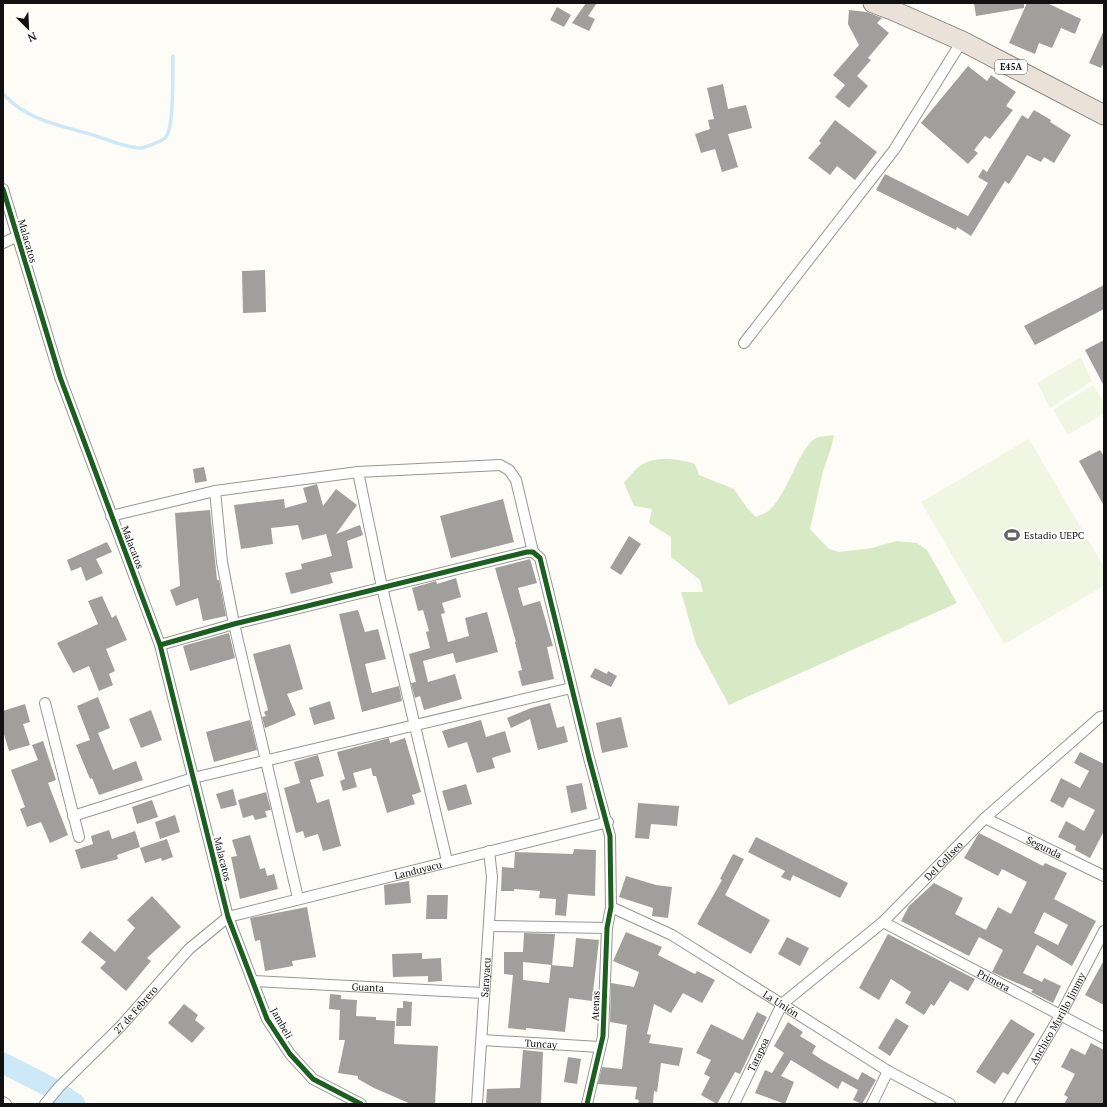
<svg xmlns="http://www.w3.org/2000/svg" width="1107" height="1107" viewBox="0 0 1107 1107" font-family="'PT Serif',serif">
  <rect width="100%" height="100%" fill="#fdfcf7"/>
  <path fill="#d8eac5" d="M 834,435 L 831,448 L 823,471 L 810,529 L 829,549 L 839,552 L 872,548 L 896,541 L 917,543 L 927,550 L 957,603 L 729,705 L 696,644 L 681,592 L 703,592 L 700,580 L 671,557 L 671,537 L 649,523 L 652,509 L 634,506 L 624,483 C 630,476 636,467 645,463 C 657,456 682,459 695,464 L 699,475 L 734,489 L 747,508 L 756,517 C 759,515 764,514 767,512 C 787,498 799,446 816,438 C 821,436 829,436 834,435 Z"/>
  <path fill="#f0f6e1" d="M 1081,357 L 1092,381 L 1050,408 L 1037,383 Z
    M 1093,385 L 1104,402 L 1104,413 L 1068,435 L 1053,410 Z
    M 1029,439 L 1104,567 L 1104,586 L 1004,644 L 921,502 Z"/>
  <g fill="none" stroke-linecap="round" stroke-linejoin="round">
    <path stroke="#cde8f7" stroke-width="3.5" d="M 3,94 C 28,121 59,125 93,135 C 108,140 124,147 140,148 C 145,148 161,141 165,138 C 175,128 172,72 173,56"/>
    <path stroke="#cde8f7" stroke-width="21" d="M 3,1063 L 50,1087 L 75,1104"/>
  </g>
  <path fill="#a19f9c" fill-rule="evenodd" d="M 586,3 L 597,3 L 588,16 L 595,19 L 589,31 L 572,23 Z
    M 974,3 L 1024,3 L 1024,8 L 976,16 Z
    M 1027,3 L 1047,3 L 1081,19 L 1075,34 L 1061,28 L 1052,48 L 1039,43 L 1035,54 L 1009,43 Z
    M 557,7 L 571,15 L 564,27 L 550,20 Z
    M 849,10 L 867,12 L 882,18 L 877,23 L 889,33 L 868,58 L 871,60 L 857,76 L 868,86 L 849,108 L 835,97 L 845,85 L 833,75 L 859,45 L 848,24 Z
    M 1104,30 L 1104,62 L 1101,68 L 1089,63 Z
    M 968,66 L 987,81 L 991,75 L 1016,92 L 1006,106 L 1013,110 L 990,139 L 985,136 L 974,150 L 978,153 L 968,164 L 921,123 Z
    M 723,84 L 728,109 L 746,105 L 752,128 L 728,134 L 738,167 L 722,172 L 715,149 L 701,153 L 695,134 L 710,129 L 708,120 L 714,119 L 707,88 Z
    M 1034,110 L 1051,120 L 1050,122 L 1071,135 L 1054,163 L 1044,157 L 1041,162 L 1027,155 L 1009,184 L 1005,181 L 971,236 L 957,227 L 956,230 L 876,190 L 885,174 L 968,216 L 988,183 L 978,177 L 983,169 L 987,172 L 1022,115 L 1028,119 Z
    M 835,120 L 877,152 L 855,180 L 837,166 L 830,175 L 808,158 L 821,143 L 819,141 Z
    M 265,270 L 266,312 L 243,313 L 242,271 Z
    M 1104,285 L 1104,309 L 1035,345 L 1024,326 Z
    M 1104,340 L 1104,386 L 1085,350 Z
    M 1100,450 L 1104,456 L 1104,506 L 1079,461 Z
    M 204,467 L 207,481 L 195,483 L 193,469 Z
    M 317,484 L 323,506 L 336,489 L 357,505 L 336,534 L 360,525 L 363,535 L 347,541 L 353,568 L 330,573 L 333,583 L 291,594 L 285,573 L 302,569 L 301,564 L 332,556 L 326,534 L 302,540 L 298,525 L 271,528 L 273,544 L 241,549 L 234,505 L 284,499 L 285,508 L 307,502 L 303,488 Z
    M 503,499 L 514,542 L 451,558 L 440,516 Z
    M 210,510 L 217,580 L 219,580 L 226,616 L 203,621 L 198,598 L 176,606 L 170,590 L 180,586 L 175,513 Z
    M 629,536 L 641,544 L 621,575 L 610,568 Z
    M 107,542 L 112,552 L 96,559 L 103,573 L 86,581 L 81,567 L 71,571 L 67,560 Z
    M 530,559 L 537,583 L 518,588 L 523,606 L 540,601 L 553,646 L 547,647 L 554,679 L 522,686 L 518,671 L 522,670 L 515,642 L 516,642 L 495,568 Z
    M 456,578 L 461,597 L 442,603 L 445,613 L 441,614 L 448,642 L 469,636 L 465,618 L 487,612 L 498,652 L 456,663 L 453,653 L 423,661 L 428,682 L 455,674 L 462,699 L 424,710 L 420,696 L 415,698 L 411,683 L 416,682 L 409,654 L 430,648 L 426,632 L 429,631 L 423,610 L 418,611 L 412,588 L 436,581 L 437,584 Z
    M 102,596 L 112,618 L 116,615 L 127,640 L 106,649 L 115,671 L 109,674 L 113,685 L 99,691 L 89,666 L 73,673 L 57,643 L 98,624 L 88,601 Z
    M 358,610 L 365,632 L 378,629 L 386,659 L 365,664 L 372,693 L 399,686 L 402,701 L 362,712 L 339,614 Z
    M 229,633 L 235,658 L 190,671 L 183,646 Z
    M 290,644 L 303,689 L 287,694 L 296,715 L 265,728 L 262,717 L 266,716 L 264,712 L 268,710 L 253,654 Z
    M 595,668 L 607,674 L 608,671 L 617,676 L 611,687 L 590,677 Z
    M 98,697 L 110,728 L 98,733 L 113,770 L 136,761 L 143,780 L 99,795 L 92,778 L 90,779 L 76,745 L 90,740 L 77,706 Z
    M 330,701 L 335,719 L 314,725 L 309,708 Z
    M 550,703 L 557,728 L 564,726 L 568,742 L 538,750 L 530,719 L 511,728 L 507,718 L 531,708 Z
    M 25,704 L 30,722 L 23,724 L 30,745 L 9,751 L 3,731 L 3,711 Z
    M 151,710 L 162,740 L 141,748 L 129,719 Z
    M 621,717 L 628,747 L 602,753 L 596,723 Z
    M 250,720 L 257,750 L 214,762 L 206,732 Z
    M 481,720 L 486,737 L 505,731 L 511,752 L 492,758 L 495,768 L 477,773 L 467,742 L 448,748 L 442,731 Z
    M 389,738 L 390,743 L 405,738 L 421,792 L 412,795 L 415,804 L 387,813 L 376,776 L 373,776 L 371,768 L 353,773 L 357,787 L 343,791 L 340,781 L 345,779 L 337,752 Z
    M 43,741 L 56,780 L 48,783 L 68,835 L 50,843 L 41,822 L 27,827 L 20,809 L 25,807 L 11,770 L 38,760 L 32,745 Z
    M 1080,752 L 1104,764 L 1104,831 L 1090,858 L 1075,850 L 1076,846 L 1058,837 L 1066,821 L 1084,831 L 1095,810 L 1069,797 L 1063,808 L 1050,801 L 1061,778 L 1080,788 L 1089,771 L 1074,763 Z
    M 318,755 L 324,776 L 310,780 L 317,803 L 329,799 L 341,846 L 323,851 L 318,834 L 305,838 L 303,831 L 296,833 L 284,788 L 300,783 L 294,762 Z
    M 582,783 L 587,809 L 571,813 L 566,786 Z
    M 466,784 L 472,804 L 448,811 L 442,791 Z
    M 233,789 L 237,805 L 221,809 L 216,794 Z
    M 266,792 L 271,810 L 265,811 L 267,817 L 255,820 L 253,815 L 243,818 L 238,800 Z
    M 152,800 L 158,817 L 137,824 L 132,807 Z
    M 638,803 L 679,806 L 677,826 L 651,824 L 649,839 L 635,838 Z
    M 175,815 L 180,832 L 160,839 L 155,822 Z
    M 109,830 L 112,839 L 135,831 L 140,847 L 117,855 L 118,859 L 81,869 L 75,850 L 93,844 L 91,836 Z
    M 979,833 L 1043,866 L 1045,863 L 1067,873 L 1054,899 L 1096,921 L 1072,966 L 1037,945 L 1023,973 L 1042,982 L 1044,978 L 1061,986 L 1053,1003 L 1031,992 L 1033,990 L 992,972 L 1003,950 L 979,937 L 969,956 L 901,921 L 909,906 L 934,883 L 963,898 L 955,914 L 986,930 L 998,907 L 1011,914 L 1027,882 L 1002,869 L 998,876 L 964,858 ZM 1044,912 L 1068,925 L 1058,945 L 1034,933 Z
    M 250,835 L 260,869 L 265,868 L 267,876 L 274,874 L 278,889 L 240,899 L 231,857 L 237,856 L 232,840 Z
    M 756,837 L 848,883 L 840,898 L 793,875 L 790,881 L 781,877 L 785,871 L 748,852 Z
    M 167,839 L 173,857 L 162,861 L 161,858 L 145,863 L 140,848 Z
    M 574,849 L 596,850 L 595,896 L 568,894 L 566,916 L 555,915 L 556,899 L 539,898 L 540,891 L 514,889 L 514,891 L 501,891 L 502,867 L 514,868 L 515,852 L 573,854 Z
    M 733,854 L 744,859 L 725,895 L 770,920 L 751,954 L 697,924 L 722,880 L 720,879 Z
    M 626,876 L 656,885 L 672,887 L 668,918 L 652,916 L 653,908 L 619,897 Z
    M 409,881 L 411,903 L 385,905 L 384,885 Z
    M 427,895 L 448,895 L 447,919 L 426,919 Z
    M 152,896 L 181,927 L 147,958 L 151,961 L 126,991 L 100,968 L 106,962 L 81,942 L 90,931 L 115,952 L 135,928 L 127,920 Z
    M 307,907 L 316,957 L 292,961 L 293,966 L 265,971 L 260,940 L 255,941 L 250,918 Z
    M 626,932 L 662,947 L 658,955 L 695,974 L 697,971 L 715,980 L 702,1003 L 683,993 L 671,1013 L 654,1004 L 647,1034 L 651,1035 L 649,1043 L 683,1048 L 679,1066 L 661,1063 L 657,1092 L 654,1091 L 653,1104 L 638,1104 L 639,1100 L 635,1099 L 637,1087 L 598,1084 L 602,1067 L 622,1069 L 627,1025 L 610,1022 L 611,983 L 634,987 L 639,972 L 613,961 Z
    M 524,933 L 555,934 L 552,965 L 523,962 L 523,980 L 549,983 L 551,965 L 573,967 L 576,938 L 599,940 L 592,1001 L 569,998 L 565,1032 L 526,1028 L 526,1030 L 508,1028 L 513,975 L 504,974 L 504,952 L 523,952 Z
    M 888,934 L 975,979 L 968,991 L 950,981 L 934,1006 L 931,1004 L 924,1015 L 905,1003 L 911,992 L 891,979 L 879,1000 L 859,988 Z
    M 787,937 L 809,948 L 800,966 L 778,954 Z
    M 422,953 L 422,959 L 441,958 L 442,981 L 428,982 L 428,976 L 393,977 L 392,954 Z
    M 1104,960 L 1104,1005 L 1085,995 Z
    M 330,994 L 341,995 L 341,999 L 357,1000 L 356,1016 L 376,1017 L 376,1020 L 395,1021 L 394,1044 L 438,1046 L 435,1104 L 411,1104 L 374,1088 L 358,1079 L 358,1076 L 338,1073 L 345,1040 L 339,1040 L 340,1010 L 329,1009 Z
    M 403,1001 L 412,1002 L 411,1026 L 396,1026 L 397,1008 L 403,1008 Z
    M 184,1004 L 198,1015 L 195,1020 L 205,1028 L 192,1043 L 168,1023 Z
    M 757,1012 L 767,1017 L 740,1074 L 735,1072 L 717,1104 L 701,1095 L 710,1077 L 704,1074 L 711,1060 L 696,1053 L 711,1024 L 743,1040 Z
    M 896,1018 L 909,1026 L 890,1056 L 878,1048 Z
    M 1011,1019 L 1035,1034 L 1008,1075 L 1003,1072 L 995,1084 L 976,1072 Z
    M 788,1022 L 803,1032 L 800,1036 L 816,1046 L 812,1053 L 822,1060 L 858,1080 L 862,1072 L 876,1080 L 862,1104 L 853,1100 L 858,1090 L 842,1081 L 838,1089 L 791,1060 L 781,1076 L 794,1082 L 785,1104 L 755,1093 L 765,1070 L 772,1073 L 784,1053 L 774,1046 Z
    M 1091,1043 L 1104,1050 L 1104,1104 L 1064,1104 L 1068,1097 L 1064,1095 L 1075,1074 L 1061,1067 L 1071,1048 L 1085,1055 Z
    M 523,1050 L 543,1052 L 541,1104 L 486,1104 L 487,1089 L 520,1088 Z
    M 568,1057 L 581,1059 L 577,1084 L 564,1082 Z"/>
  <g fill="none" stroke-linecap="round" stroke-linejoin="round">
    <defs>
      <g id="street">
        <path d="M 3,189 L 60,377 L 160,645 L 228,917 L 267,1019 L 290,1054 L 313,1079 L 361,1104"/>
        <path d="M 3,243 L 18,236"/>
        <path d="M 744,343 L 894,150 L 962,41"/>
        <path d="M 358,472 L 382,587 L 447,861"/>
        <path d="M 215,491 L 222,562 L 234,624 L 298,898"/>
        <path d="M 111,516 L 215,491 L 358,472 L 500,465 L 509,470 L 516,480 L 533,552"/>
        <path d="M 160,645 L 234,624 L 527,552 L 533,552 L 540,558 L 589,758 L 610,836 L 611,907 L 607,928 L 603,1036 L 587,1104"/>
        <path d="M 45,703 L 79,837"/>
        <path d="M 73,816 L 193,778 L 571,688"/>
        <path id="s1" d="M 985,818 L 1104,876"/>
        <path id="s2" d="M 611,907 L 672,935 L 888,1071 L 950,1104"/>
        <path id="s3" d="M 883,922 L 1104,1038"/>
        <path d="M 489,926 L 607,928"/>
        <path id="s4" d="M 253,981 L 483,993"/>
        <path id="s5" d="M 482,1040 L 600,1047"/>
        <path d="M 3,1102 L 6,1104"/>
        <path id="s6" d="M 45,1104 L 59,1087 L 121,1026 L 189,949 L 228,917 L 608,822"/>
        <path id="s7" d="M 477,1104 L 492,877 L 489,851"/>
        <path id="s8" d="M 734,1104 L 782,1004 L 883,922 L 985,818 L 1100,717 L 1104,716"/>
        <path d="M 872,1104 L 888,1071"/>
        <path id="s9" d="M 1008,1104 L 1061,1014 L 1104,931"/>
      </g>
      <path id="highway" d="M 873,3 L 892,10 L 962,41 L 1104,115"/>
    </defs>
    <use href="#street" stroke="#979795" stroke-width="12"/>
    <use href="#highway" stroke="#858482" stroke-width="21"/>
    <use href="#street" stroke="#fffffe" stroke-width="10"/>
    <use href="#highway" stroke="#eae1d8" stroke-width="19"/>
    <defs>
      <path id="cycleway" d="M 3,189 L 60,377 L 160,645 L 228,917 L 267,1019 L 290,1054 L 313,1079 L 361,1104
        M 160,645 L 234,624 L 527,552 L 533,552 L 540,558 L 589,758 L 610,836 L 611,907 L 607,928 L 603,1036 L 587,1104"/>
    </defs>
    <use href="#cycleway" stroke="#fff" stroke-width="8"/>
    <use href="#cycleway" stroke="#1b5e20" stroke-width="5"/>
  </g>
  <defs>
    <symbol id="stadium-bare" viewBox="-9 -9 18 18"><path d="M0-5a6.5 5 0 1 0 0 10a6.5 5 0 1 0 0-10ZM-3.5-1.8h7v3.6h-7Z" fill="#646362" stroke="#fff" stroke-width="2.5" paint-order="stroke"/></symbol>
  </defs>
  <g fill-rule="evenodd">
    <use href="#stadium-bare" x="1001" y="524" width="22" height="22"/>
  </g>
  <g text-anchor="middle" stroke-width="4" stroke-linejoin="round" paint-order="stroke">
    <rect fill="#fff" stroke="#585858" stroke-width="1" x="995" y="60" width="32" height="14" rx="3"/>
    <g font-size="9" font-weight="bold" fill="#111">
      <text x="1011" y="70">E45A</text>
    </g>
    <g font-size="10" fill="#111" stroke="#fff">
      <text transform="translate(28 241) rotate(74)" y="4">Malacatos</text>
      <text transform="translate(133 547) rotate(69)" y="4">Malacatos</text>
      <text dy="4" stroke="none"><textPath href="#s1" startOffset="66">Segunda</textPath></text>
      <text transform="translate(223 859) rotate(76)" y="4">Malacatos</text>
      <text dy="4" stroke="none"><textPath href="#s8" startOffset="327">Del Coliseo</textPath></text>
      <text dy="4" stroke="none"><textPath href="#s6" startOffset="458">Landuyacu</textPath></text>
      <text dy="4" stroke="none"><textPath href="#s7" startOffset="127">Sarayacu</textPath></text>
      <text dy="4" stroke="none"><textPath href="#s3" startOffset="125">Primera</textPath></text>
      <text dy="4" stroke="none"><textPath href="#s4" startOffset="115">Guanta</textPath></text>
      <text dy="4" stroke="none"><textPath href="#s2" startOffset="196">La Unión</textPath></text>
      <text transform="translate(595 1006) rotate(-88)" y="4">Atenas</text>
      <text dy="4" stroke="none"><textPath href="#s6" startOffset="131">27 de Febrero</textPath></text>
      <text dy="4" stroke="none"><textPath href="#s9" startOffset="99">Anchico Murillo Jimmy</textPath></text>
      <text transform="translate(282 1023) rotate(61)" y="4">Jambeli</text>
      <text dy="4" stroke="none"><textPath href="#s5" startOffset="59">Tuncay</textPath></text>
      <text dy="4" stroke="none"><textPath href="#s8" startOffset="55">Tarapoa</textPath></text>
    </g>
    <g font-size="10" fill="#111" stroke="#fff" text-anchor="start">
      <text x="1024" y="539">Estadio UEPC</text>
    </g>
  </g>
  <rect width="1107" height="1107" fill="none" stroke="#111111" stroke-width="8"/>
  <g transform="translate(28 28) rotate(156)" stroke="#ffffff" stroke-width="3" paint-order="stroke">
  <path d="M0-3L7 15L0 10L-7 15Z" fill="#111111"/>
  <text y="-6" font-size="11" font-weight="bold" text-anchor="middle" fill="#111111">N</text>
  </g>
</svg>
